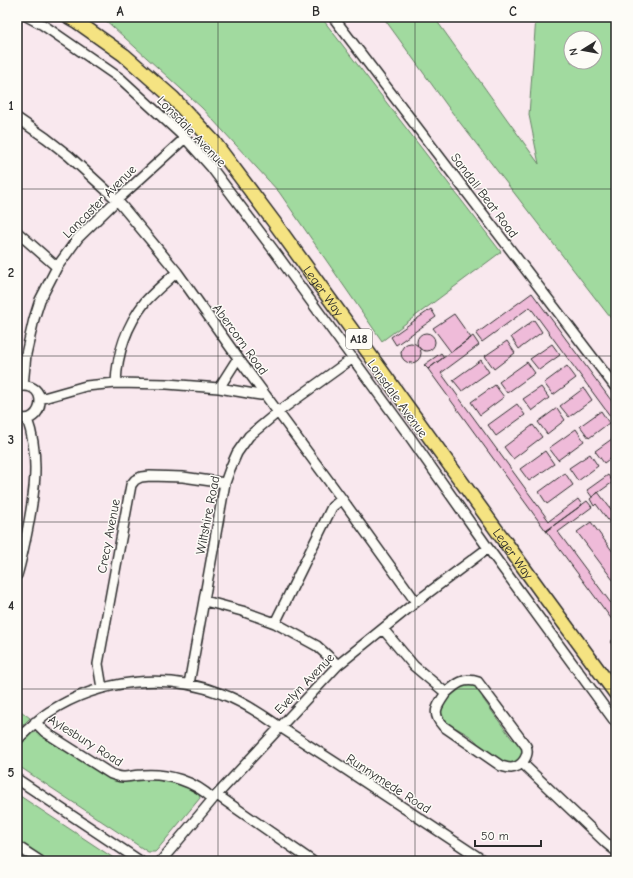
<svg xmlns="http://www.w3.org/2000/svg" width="633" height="878" viewBox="0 0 633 878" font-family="'Comic Neue',sans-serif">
  <rect width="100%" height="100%" fill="#f9e8ee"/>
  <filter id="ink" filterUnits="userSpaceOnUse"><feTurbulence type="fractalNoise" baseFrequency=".025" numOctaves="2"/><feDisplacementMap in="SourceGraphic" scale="8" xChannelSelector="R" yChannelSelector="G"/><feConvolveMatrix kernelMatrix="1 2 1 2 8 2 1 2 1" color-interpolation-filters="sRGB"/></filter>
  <g filter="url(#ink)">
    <path fill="#a1da9f" stroke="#668265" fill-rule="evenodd" d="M 102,17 L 321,17 L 501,252 L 382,341 L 279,192 L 202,108 Z
      M 383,17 L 434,17 L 539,164 L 529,115 L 533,58 L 536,17 L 616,17 L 616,325 L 451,111 ZM 571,38 L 595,38 L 595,62 L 571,62 Z
      M 464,685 C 475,685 476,686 483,694 L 483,699 L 512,739 L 518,741 C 525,752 525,754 515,763 L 505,764 L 479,746 C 477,739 465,733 458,729 C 455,727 452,727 449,726 C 428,713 452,692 464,685 Z
      M 17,708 L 30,718 L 17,731 Z
      M 37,732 L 42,735 L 109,778 L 140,779 L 160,779 L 182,784 L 198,792 L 200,798 L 157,850 L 155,852 L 148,852 L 17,765 L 17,749 L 32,733 Z
      M 17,794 L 118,861 L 44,861 L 17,843 Z"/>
    <path fill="#efbbd9" stroke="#2b2b2b" d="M 532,293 L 616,407 L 616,424 L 530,307 L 482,342 L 476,334 Z
      M 431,309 L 436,317 L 396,345 L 391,337 Z
      M 454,314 L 471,338 L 451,352 L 433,328 Z
      M 534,320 L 542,332 L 519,349 L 511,337 Z
      M417 342a9 9 0 1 1 18 0a9 9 0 1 1-18 0Z
      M 473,336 L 479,345 L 441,373 L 549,521 L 578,499 L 582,505 L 546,531 L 428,369 Z
      M 507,341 L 515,353 L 494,369 L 485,356 Z
      M401 353a10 10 0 1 1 20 0a10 10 0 1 1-20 0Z
      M 552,344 L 560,355 L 539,370 L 530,359 Z
      M 441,353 L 444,357 L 428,369 L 424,365 Z
      M 481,360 L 489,372 L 462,391 L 453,380 Z
      M 527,362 L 535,373 L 507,393 L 499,382 Z
      M 567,366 L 576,378 L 553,395 L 544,383 Z
      M 495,385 L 504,397 L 480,415 L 471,402 Z
      M 541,387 L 549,398 L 532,411 L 523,399 Z
      M 584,388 L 592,400 L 569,417 L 560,406 Z
      M 517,404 L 525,415 L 496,436 L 488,425 Z
      M 557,408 L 565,420 L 547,434 L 538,422 Z
      M 601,411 L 609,423 L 589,438 L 580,426 Z
      M 533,425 L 542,437 L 513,459 L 504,447 Z
      M 576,429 L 584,441 L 558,460 L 549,448 Z
      M 616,436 L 616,454 L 604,463 L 595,451 Z
      M 545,451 L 554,464 L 529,481 L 520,469 Z
      M 590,454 L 598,466 L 578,481 L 569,468 Z
      M 565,473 L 573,485 L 547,504 L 539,492 Z
      M 608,475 L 613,482 L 592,497 L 587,490 Z
      M 598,492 L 616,516 L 616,531 L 596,504 L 594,506 L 590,499 Z
      M 587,501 L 592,507 L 558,532 L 616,610 L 616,625 L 546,531 Z
      M 591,522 L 616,556 L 616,584 L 577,532 Z
      M 616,637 L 616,649 L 610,642 Z"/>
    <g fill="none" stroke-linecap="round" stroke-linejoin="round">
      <defs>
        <path id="minor" d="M 28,17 L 43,25 L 121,79 L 185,138 L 211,167 L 275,252 L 410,437 L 488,548 L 616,723
          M 333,17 L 616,388
          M 17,118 L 46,138 L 69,156 L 117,200 L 177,272 L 238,358 L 342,499 L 416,602
          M 17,232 L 57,267
          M 116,383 C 117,354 127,325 145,302 C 155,291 166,282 177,272
          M 23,386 L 26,354 L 34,319 L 40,300 L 57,267 L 78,238 L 117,200 L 185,138
          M 17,387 C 51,378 44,429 17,417
          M 219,388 L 238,358
          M 40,399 L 86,386 L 116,383 L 167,384 L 219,388 L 254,394 L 261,395 L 264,393
          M 17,575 C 21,563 23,550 26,537 C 34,498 41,457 27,419
          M 205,601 L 242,611 L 275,623 L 317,646 L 338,665
          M 275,623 L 332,507 L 342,499
          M 383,629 L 414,666 L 446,693 C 456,684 464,677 478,682 L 526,746 C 530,755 522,767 511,768 C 508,768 505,767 501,766 L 443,726 C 431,713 437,706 446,693
          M 189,684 L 225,483 L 230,469 L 237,453 L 249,436 L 278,412 L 353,358
          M 102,688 L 98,664 L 118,555 L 131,485 L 135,480 L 141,477 L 150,476 L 183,477 L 225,483
          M 35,722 L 45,732 L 111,774 C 115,775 119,777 123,777 C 129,777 136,775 142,775 C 168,773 194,781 213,799
          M 17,740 C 27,730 37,720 49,712 C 100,679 166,672 222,694 C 242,701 260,713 277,725 C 297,738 316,750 336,763 C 385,796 435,828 484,861
          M 522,763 L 606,843 L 616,851
          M 17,779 L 140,861
          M 217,795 L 312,861
          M 17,846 L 40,861
          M 161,861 L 213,799 L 338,665 L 416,602 L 488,548"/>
        <g id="highway">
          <path id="s1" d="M 69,17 L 76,21 L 124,55 L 173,98 L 214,142 L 274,222 L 542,593 L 616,694"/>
        </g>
      </defs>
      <use href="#minor" stroke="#2b2b2b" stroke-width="12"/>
      <use href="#highway" stroke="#2b2b2b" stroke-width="16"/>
      <use href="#minor" stroke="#fdfcf7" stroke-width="9"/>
      <use href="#highway" stroke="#f5e382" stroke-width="13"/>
    </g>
  </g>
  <path fill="none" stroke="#2b2b2b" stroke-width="1" stroke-opacity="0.55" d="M 218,17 L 218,861M 415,17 L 415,861M 17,189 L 616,189M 17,356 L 616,356M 17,522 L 616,522M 17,689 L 616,689"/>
  <g text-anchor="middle" stroke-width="3" stroke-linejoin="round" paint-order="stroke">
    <rect fill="#fdfcf7" stroke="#6a6a68" stroke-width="1" x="346" y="329" width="26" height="20" rx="3"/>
    <g font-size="12" font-weight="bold" fill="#2b2b2b">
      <text x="359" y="343">A18</text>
    </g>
    <g font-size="13" fill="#2b2b2b" stroke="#fdfcf7">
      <text transform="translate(192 131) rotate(46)" y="5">Lonsdale Avenue</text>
      <text transform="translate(485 195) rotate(53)" y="5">Sandall Beat Road</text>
      <text transform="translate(99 201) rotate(-45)" y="5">Lancaster Avenue</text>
      <text dy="5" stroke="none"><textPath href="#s1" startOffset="377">Leger Way</textPath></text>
      <text transform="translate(241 339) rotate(54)" y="5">Abercorn Road</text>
      <text transform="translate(398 398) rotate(54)" y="5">Lonsdale Avenue</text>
      <text transform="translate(207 515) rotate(-79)" y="5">Wiltshire Road</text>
      <text transform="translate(108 536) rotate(-79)" y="5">Crecy Avenue</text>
      <text dy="5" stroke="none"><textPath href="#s1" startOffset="701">Leger Way</textPath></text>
      <text transform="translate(304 683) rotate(-46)" y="5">Evelyn Avenue</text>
      <text transform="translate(86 740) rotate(32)" y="5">Aylesbury Road</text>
      <text transform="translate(389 783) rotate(33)" y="5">Runnymede Road</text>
    </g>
  </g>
  <rect width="633" height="878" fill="none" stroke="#fdfcf7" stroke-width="44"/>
  <g transform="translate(583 50) rotate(259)"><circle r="19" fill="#fdfcf7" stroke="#a9a8a5"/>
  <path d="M0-3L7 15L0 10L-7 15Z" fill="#2b2b2b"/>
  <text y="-6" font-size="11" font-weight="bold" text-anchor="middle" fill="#2b2b2b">N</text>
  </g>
  <path d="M475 840v6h66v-6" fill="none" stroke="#2b2b2b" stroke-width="2"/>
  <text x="481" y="840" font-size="12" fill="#2b2b2b" stroke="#fdfcf7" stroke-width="3" paint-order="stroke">50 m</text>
  <rect x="22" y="22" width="589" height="834" fill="none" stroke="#2b2b2b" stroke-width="1.5"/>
  <g font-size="13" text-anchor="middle" font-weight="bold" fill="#2b2b2b">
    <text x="120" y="16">A</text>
    <text x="316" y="16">B</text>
    <text x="513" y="16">C</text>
    <text x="11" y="110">1</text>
    <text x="11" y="277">2</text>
    <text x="11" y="444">3</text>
    <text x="11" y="610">4</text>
    <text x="11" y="777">5</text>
  </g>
</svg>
